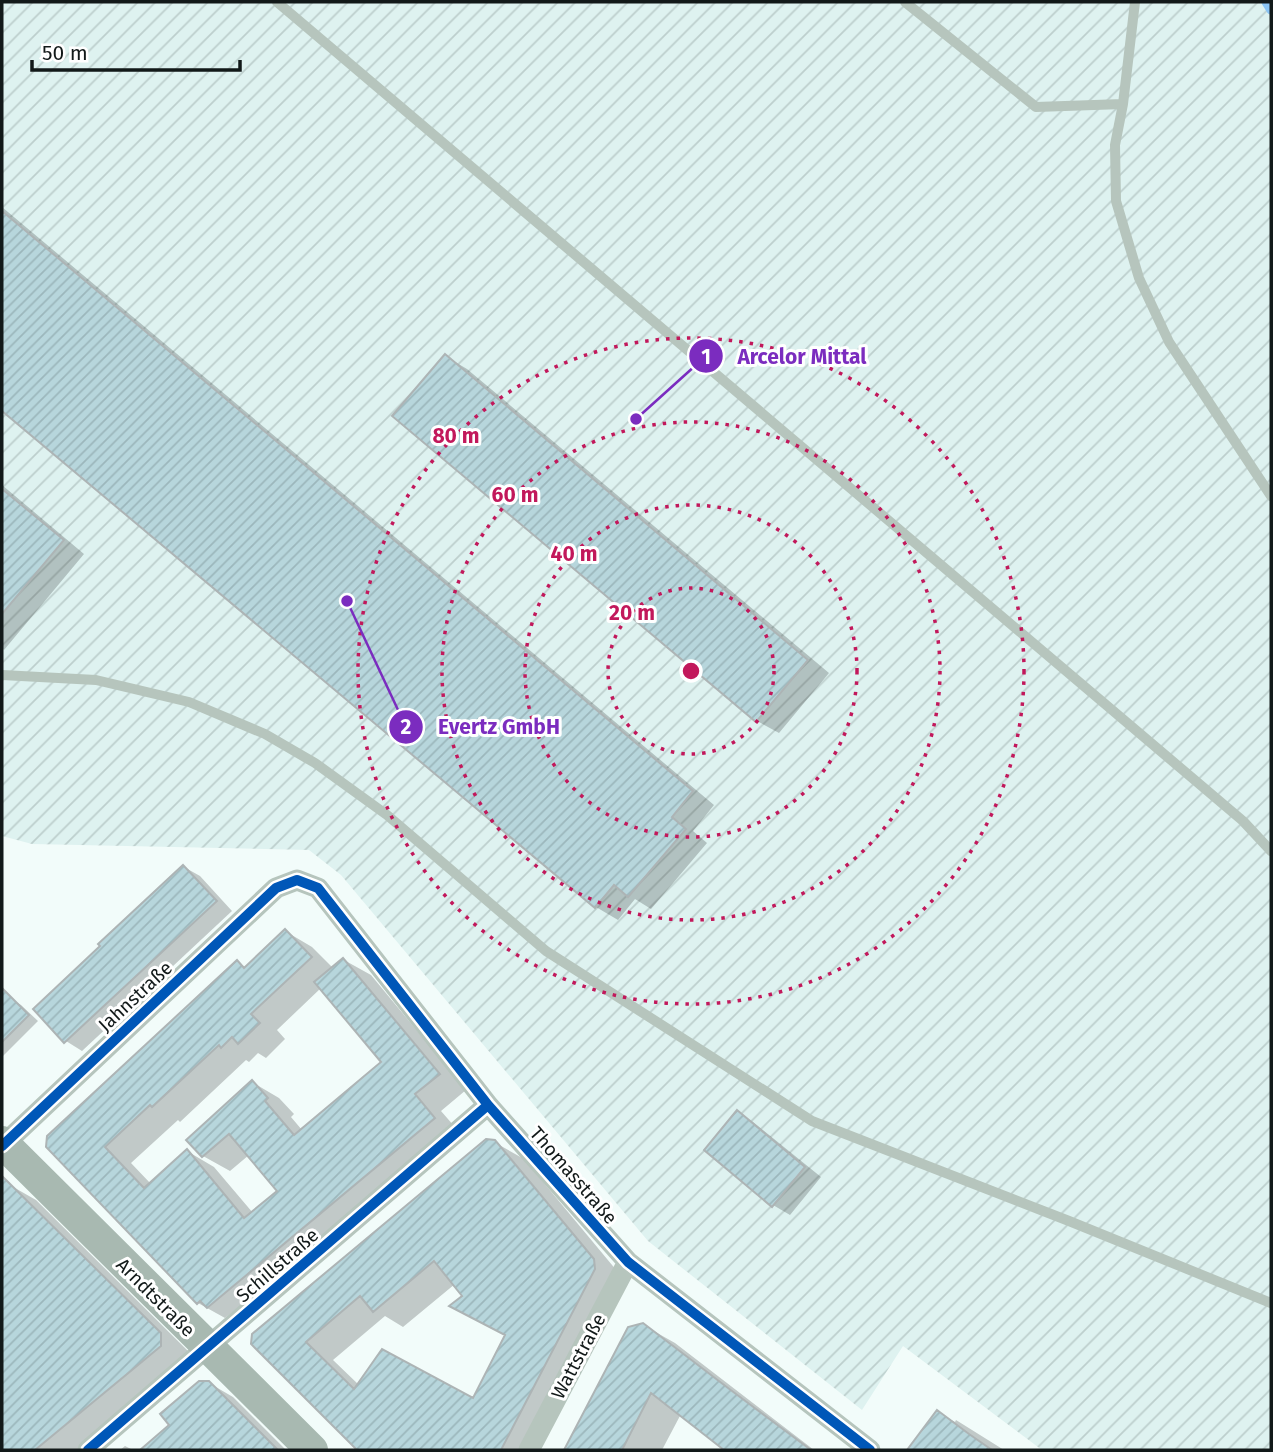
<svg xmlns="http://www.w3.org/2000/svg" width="1273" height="1452" viewBox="0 0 1273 1452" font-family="'Fira Sans',sans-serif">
  <defs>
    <pattern id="industrial-furrows" width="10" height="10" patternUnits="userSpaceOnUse" patternTransform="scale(1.75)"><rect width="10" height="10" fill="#def2f0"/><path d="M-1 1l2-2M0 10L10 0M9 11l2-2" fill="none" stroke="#bdcfcd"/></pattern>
    <pattern id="building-hatch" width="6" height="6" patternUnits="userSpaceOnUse" patternTransform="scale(1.75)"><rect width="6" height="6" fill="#b7d6dc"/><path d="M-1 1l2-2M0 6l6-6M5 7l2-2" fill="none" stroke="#9cb7bc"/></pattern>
  </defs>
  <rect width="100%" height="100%" fill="#f2fcfa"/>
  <path fill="url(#industrial-furrows)" d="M 2,2 L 1271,2 L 1271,1450 L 1042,1450 L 903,1346 L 862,1410 L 648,1241 L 341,875 L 309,850 L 32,844 L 2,836 Z"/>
  <path fill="#0003" fill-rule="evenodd" d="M 2,207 L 714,805 L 693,831 L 707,843 L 651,909 L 635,899 L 618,920 L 596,907 L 2,409 Z
    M 445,356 L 467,369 L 829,673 L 779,733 L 757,721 Z
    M 2,485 L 84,554 L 4,650 L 2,648 Z
    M 184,867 L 200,876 L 232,911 L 82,1051 L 66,1041 Z
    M 285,931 L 312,947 L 333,968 L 344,960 L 371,975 L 466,1090 L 441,1111 L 461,1134 L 225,1318 L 198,1303 L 48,1146 L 237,962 L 247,968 ZM 321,988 L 383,1063 L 302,1130 L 291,1117 L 294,1114 L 279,1098 L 252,1082 L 203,1156 L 230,1171 L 249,1155 L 279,1192 L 253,1213 L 214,1167 L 187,1151 L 151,1184 L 131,1163 L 178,1120 L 180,1122 L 246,1060 L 249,1062 L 258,1053 L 266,1058 L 285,1039 L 277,1030 Z
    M 11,999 L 21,1005 L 38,1021 L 2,1057 L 2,1009 Z
    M 737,1112 L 753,1122 L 821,1177 L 790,1215 L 773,1205 Z
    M 494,1142 L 524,1159 L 622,1277 L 538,1450 L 360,1450 L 253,1343 ZM 455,1284 L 506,1336 L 473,1400 L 359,1385 L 333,1360 L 385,1316 L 403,1327 Z
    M 2,1184 L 8,1184 L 36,1200 L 188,1351 L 81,1450 L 2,1450 L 2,1325 L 14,1314 L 2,1300 Z
    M 643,1325 L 675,1343 L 814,1450 L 729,1450 L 681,1414 L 662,1450 L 566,1450 L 630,1328 Z
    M 209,1383 L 233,1397 L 286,1450 L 142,1450 L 172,1425 Z
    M 937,1412 L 955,1422 L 956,1420 L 1004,1450 L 922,1450 L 914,1444 Z
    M 125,1446 L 133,1450 L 120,1450 Z"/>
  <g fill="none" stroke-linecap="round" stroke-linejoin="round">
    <path stroke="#8ac4f4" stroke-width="9" d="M 1266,2 L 1271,10"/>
  </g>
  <path fill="url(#building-hatch)" stroke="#adb4b5" stroke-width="2" fill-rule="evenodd" d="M 2,211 L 693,791 L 672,817 L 686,829 L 628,897 L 614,885 L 595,908 L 2,411 Z
    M 445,354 L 808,660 L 756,722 L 392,416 Z
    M 2,489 L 64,540 L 2,614 Z
    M 183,865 L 217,901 L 64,1043 L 33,1009 L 100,946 L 98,944 Z
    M 285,929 L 312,957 L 251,1014 L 260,1023 L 238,1044 L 232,1037 L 221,1048 L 219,1045 L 152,1107 L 150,1105 L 105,1147 L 144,1188 L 187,1149 L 244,1218 L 277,1191 L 229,1134 L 202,1157 L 186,1140 L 252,1080 L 268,1098 L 265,1101 L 294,1135 L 381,1062 L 314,982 L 343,958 L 440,1074 L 415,1094 L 435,1118 L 207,1308 L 200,1301 L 197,1304 L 46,1147 L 47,1136 L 237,960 L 244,968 Z
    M 2,988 L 29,1015 L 2,1042 Z
    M 737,1110 L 805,1167 L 772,1207 L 704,1150 Z
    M 486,1139 L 495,1140 L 594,1259 L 595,1269 L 501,1450 L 357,1450 L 251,1344 L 252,1334 ZM 434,1261 L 462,1296 L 449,1306 L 505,1335 L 473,1398 L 382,1349 L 354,1389 L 306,1342 L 360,1296 L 373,1312 Z
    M 2,1176 L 161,1333 L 161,1346 L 35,1450 L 2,1450 Z
    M 643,1323 L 728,1388 L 811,1450 L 724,1450 L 651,1393 L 622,1450 L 564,1450 L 628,1327 Z
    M 199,1381 L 209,1381 L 278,1450 L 140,1450 L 169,1425 L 160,1414 Z
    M 937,1410 L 969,1434 L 992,1450 L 907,1450 Z"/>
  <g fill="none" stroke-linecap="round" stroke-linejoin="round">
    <path stroke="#b6c5bd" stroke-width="10" d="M 277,2 L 1243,821 L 1271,851
      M 905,2 L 1036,107 L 1123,104
      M 1135,2 L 1123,104 L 1115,145 L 1116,201 L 1139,278 L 1169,342 L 1271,496
      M 2,675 L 96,680 L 189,702 L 265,734 L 315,763 L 387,815 L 546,951 L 812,1121 L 1069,1221 L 1271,1303"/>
    <path stroke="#b6c5bd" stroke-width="21" d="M 2,1146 L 276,888 L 297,880 L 318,888 L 488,1105 L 628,1262 L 870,1450
      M 88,1450 L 488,1105
      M 529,1450 L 628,1262"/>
    <path stroke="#a8b9b1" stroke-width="32" d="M 2,1142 L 312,1450"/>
    <defs>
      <path id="cycleway" d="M 2,1146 L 276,888 L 297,880 L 318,888 L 488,1105 L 628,1262 L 870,1450
        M 88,1450 L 488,1105"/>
    </defs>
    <use href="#cycleway" stroke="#fff" stroke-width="15"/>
    <use href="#cycleway" stroke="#0057b8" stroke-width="10"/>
  </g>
  <g fill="none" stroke="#c2185b" stroke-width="3.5" stroke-dasharray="3.5 7">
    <circle cx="691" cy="671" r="83"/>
    <circle cx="691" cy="671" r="166"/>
    <circle cx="691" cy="671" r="249"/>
    <circle cx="691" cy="671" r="333"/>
  </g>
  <g text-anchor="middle" stroke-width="6" stroke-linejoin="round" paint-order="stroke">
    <g font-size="19" fill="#121919" stroke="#fff">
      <text transform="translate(135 996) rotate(-43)" y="7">Jahnstraße</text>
      <text transform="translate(574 1175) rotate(49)" y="7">Thomasstraße</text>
      <text transform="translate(277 1265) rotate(-41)" y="7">Schillstraße</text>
      <text transform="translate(156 1297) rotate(45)" y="7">Arndtstraße</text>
      <text transform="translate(578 1356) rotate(-62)" y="7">Wattstraße</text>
    </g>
  </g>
  <circle cx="691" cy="671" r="10" fill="#c2185b" stroke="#fff" stroke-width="3.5"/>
  <g font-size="21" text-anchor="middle" font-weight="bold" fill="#c2185b" stroke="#fff" stroke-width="6" stroke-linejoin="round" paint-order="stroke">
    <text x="456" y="443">80 m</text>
    <text x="515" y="502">60 m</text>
    <text x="574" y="561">40 m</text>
    <text x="632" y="620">20 m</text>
  </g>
  <path fill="none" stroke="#7b2cbf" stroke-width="2.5" d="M636 419L706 356M347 601L406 727"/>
  <g fill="#7b2cbf" stroke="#fff" stroke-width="2.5">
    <circle cx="636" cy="419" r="7"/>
    <circle cx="347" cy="601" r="7"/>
    <circle cx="706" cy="356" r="18"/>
    <circle cx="406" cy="727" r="18"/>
  </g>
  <g font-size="21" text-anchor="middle" font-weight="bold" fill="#fff">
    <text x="706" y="364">1</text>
    <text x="406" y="734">2</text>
  </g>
  <g font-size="21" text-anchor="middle" font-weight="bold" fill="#7b2cbf" stroke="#fff" stroke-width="6" stroke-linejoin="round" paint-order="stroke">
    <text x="802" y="364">Arcelor Mittal</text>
    <text x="499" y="734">Evertz GmbH</text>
  </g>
  <rect width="1273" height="1452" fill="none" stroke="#121919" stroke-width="7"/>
  <path d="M32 60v10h208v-10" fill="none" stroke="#121919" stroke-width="3.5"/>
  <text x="42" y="60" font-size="21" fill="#121919" stroke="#ffffff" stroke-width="5" paint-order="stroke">50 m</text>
</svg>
